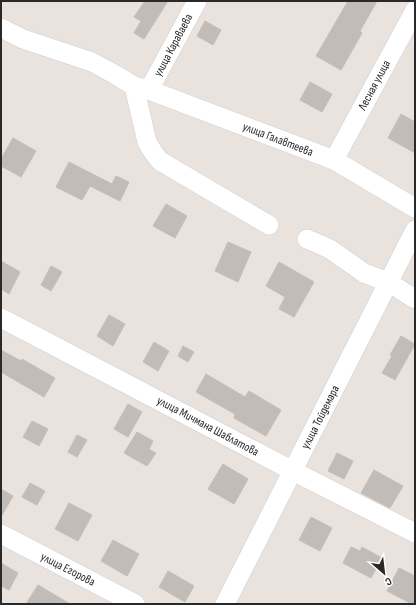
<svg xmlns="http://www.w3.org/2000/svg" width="416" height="605" viewBox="0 0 416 605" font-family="'Sofia Sans Condensed',sans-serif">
  <rect width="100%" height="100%" fill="#eae2dc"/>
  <path fill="#c2bcb8" stroke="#c5beb6" d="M 145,1 L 168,1 L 144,39 L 134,33 L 141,21 L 134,17 Z
    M 348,1 L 377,1 L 360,31 L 362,33 L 341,70 L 316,56 Z
    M 205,21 L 221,30 L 213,45 L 197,36 Z
    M 310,82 L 332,94 L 322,112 L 300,100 Z
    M 401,114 L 415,122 L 415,153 L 388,138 Z
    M 13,138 L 36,151 L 21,177 L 1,166 L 1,159 Z
    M 69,162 L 112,184 L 116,176 L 129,182 L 120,201 L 90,186 L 82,200 L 56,187 Z
    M 166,204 L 187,216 L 175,238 L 153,226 Z
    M 228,242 L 251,252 L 238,282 L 215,271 Z
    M 1,261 L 20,272 L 9,294 L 1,289 Z
    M 279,262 L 314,282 L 294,317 L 279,309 L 285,297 L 266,286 Z
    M 51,266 L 62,272 L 51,291 L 41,285 Z
    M 109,315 L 125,324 L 113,346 L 97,336 Z
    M 401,336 L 415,344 L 395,380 L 382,373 L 392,356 L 390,355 Z
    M 154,342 L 169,351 L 158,371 L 143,362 Z
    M 183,346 L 194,352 L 188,362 L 178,356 Z
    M 1,350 L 21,361 L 22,359 L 55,378 L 44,397 L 1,372 Z
    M 206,374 L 245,397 L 249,391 L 281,410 L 266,436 L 234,418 L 235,414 L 196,392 Z
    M 128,404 L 142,412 L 128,437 L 114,429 Z
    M 32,421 L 48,429 L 39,446 L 23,437 Z
    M 137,432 L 153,441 L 149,449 L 156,453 L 147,466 L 124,453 Z
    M 77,435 L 87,440 L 77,457 L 68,452 Z
    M 337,453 L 353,461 L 344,479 L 328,471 Z
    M 223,464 L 248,479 L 234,504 L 208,489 Z
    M 374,470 L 403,486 L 390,508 L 361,493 Z
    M 30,483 L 45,491 L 37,505 L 22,497 Z
    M 1,489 L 13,496 L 1,517 Z
    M 69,503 L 92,515 L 78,541 L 55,529 Z
    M 311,517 L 332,528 L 320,551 L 299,540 Z
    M 113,540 L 139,554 L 127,576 L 101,561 Z
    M 351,547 L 360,551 L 362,547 L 382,558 L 371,578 L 343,563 Z
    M 1,563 L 18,573 L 9,590 L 1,586 Z
    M 399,568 L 415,576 L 415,604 L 412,604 L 387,591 Z
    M 168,571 L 194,586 L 185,602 L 159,587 Z
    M 38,585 L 70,604 L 26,604 Z"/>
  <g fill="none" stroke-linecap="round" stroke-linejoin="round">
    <defs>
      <path id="minor" d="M 1,28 L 23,39 L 92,62 L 114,74 L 134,86 L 149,90 L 334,160 L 415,208
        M 134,86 L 147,142 L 153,152 L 160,161 L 269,225
        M 149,90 L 197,1
        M 334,160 L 415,10
        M 307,239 L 330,249 L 364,273 L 388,282 L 415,299
        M 1,318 L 293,471 L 415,533
        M 1,534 L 135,604
        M 225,604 L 415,230"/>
    </defs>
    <use href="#minor" stroke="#cacfd9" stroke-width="20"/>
    <use href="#minor" stroke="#fff" stroke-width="19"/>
  </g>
  <g text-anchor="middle" stroke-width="4" stroke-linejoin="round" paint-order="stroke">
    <g font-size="12" fill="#292929" stroke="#fff">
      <text transform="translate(173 45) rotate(-62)" y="4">улица Караваева</text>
      <text transform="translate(374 85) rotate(-62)" y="4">Лесная улица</text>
      <text transform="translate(278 139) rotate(21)" y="4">улица Галавтеева</text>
      <text transform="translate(320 417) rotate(-63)" y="4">улица Тойдемара</text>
      <text transform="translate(208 426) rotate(28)" y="4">улица Мичмана Шаблатова</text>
      <text transform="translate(68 569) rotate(27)" y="4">улица Егорова</text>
    </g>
  </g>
  <rect width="416" height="605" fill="none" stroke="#292929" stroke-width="4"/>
  <g transform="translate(384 573) rotate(152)" stroke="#ffffff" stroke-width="3" paint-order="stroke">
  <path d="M0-3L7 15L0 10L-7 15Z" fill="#292929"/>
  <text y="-6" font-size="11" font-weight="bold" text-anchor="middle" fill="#292929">С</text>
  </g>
</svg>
